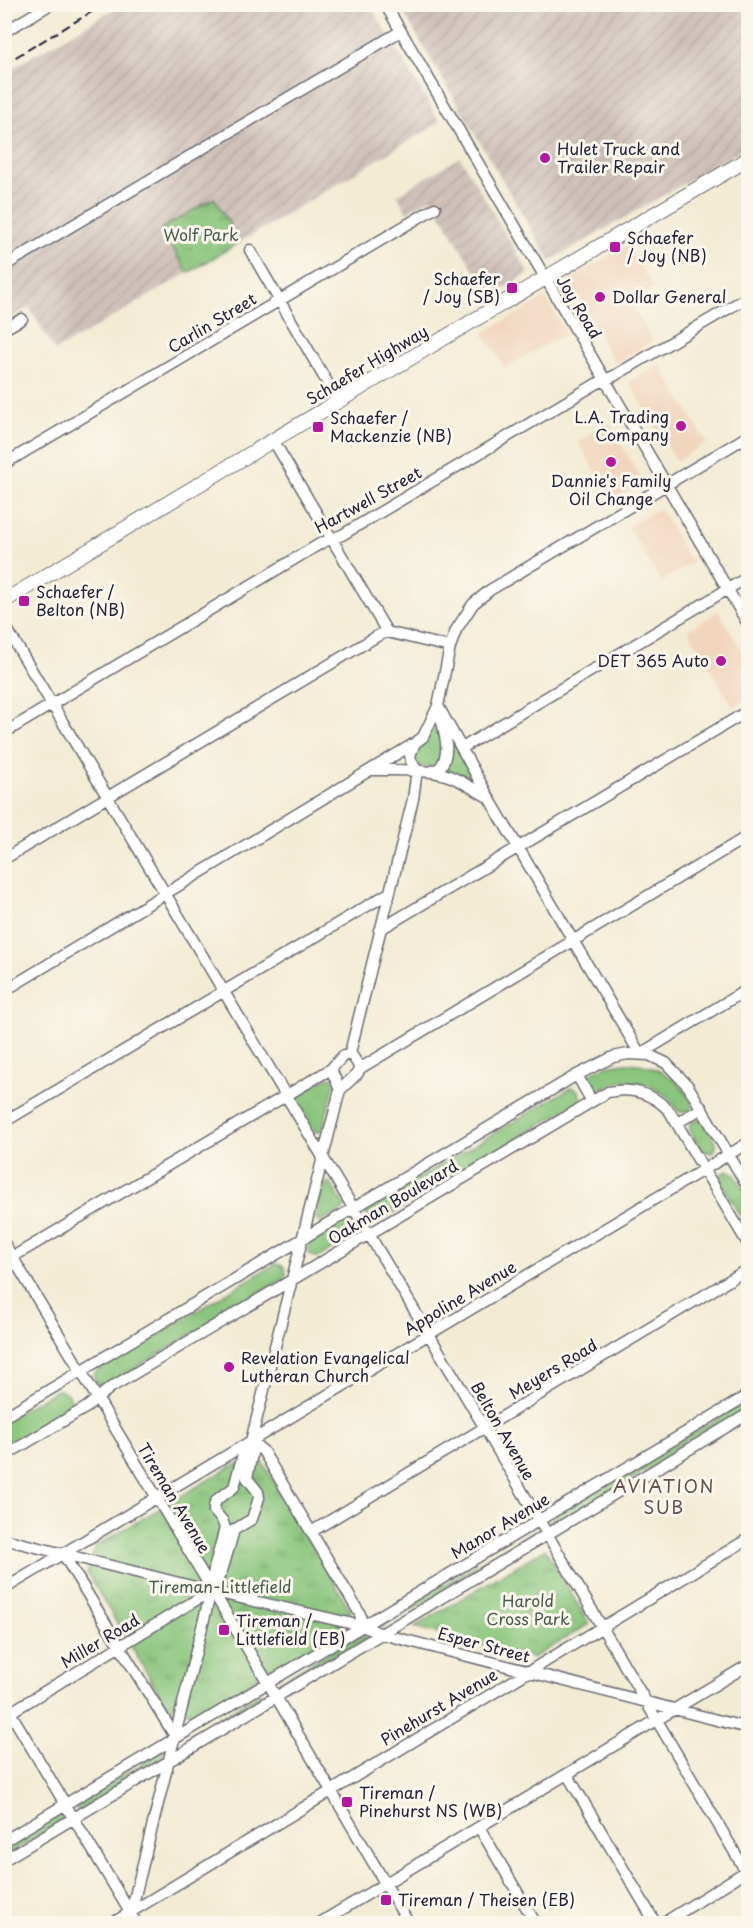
<svg xmlns="http://www.w3.org/2000/svg" width="753" height="1928" viewBox="0 0 753 1928" font-family="'Playpen Sans',sans-serif">
  <defs>
    <pattern id="industrial-furrows" width="10" height="10" patternUnits="userSpaceOnUse" patternTransform="scale(1.5)"><rect width="10" height="10" fill="#cfc1ba"/><path d="M-1 1l2-2M0 10L10 0M9 11l2-2" fill="none" stroke="#b1a6a1"/></pattern>
    <pattern id="park-tufts" width="24" height="20" patternUnits="userSpaceOnUse" patternTransform="scale(1.5)"><rect width="24" height="20" fill="#89c57b"/><path d="M3 7l-1-3M5 7V3M7 7l1-3M15 17l-1-3M17 17v-4M19 17l1-3" fill="none" stroke="#70a066"/></pattern>
  </defs>
  <rect width="100%" height="100%" fill="#fbf7ec"/>
  <filter id="ink" filterUnits="userSpaceOnUse"><feTurbulence type="fractalNoise" baseFrequency=".0167" numOctaves="2"/><feDisplacementMap in="SourceGraphic" scale="12" xChannelSelector="R" yChannelSelector="G"/><feConvolveMatrix kernelMatrix="1 2 1 2 8 2 1 2 1" color-interpolation-filters="sRGB"/></filter>
  <filter id="wash" filterUnits="userSpaceOnUse"><feTurbulence type="fractalNoise" baseFrequency=".008" numOctaves="4" result="noise"/><feDisplacementMap in="SourceGraphic" scale="24" xChannelSelector="R" yChannelSelector="G"/><feGaussianBlur stdDeviation="1.35" result="paint"/><feColorMatrix in="noise" values="0 0 0 0 0 0 0 0 0 0 0 0 0 0 0 0 0 1.4 0 .05"/><feComposite in="paint" operator="in"/></filter>
  <g filter="url(#wash)">
    <rect width="100%" height="100%" fill="#f3ecd5"/>
    <path fill="#f2d5bd" d="M 628,245 L 654,289 L 630,302 L 653,341 L 615,363 L 567,281 Z
      M 545,298 L 567,333 L 505,368 L 483,333 Z
      M 660,364 L 707,443 L 676,461 L 629,382 Z
      M 609,424 L 643,482 L 612,500 L 578,442 Z
      M 659,508 L 692,563 L 661,582 L 628,526 Z
      M 719,611 L 748,662 L 748,698 L 733,707 L 688,630 Z"/>
    <path fill="url(#industrial-furrows)" d="M 121,5 L 370,5 L 440,122 L 240,242 L 214,198 L 162,229 L 188,273 L 55,351 L 29,307 L 5,321 L 4,73 Z
      M 399,5 L 748,5 L 748,146 L 550,261 Z
      M 460,157 L 529,273 L 490,297 L 431,198 L 407,212 L 397,195 Z"/>
    <path fill="#89c57b" stroke="#56745b" stroke-width="1.5" d="M 433,720 L 439,721 C 441,736 448,756 433,768 L 418,766 L 414,756 L 415,751 Z
      M 447,729 L 470,772 L 465,777 L 461,778 L 442,768 Z
      M 628,1063 C 657,1065 679,1077 692,1103 L 691,1109 L 684,1113 L 678,1111 L 667,1096 L 647,1084 L 622,1081 L 596,1090 L 589,1087 L 587,1078 C 597,1066 614,1064 628,1063 Z
      M 328,1077 L 331,1077 L 335,1083 L 323,1128 L 321,1131 L 317,1132 L 314,1131 L 296,1098 L 297,1095 Z
      M 572,1087 C 579,1089 581,1093 580,1100 L 577,1103 L 378,1222 L 373,1223 L 367,1219 L 366,1213 L 370,1207 Z
      M 697,1119 L 703,1120 L 717,1145 L 712,1153 L 702,1151 L 690,1131 L 690,1124 Z
      M 726,1170 L 734,1173 L 748,1197 L 748,1230 L 720,1181 L 720,1176 Z
      M 329,1182 L 345,1206 L 343,1210 L 322,1222 L 318,1221 L 316,1218 L 323,1186 Z
      M 347,1220 L 352,1220 L 357,1224 L 359,1231 L 356,1235 L 319,1257 L 314,1257 L 309,1254 L 308,1245 L 312,1242 Z
      M 275,1264 L 283,1266 L 286,1272 L 285,1278 L 104,1387 L 99,1387 L 93,1376 L 95,1372 Z
      M 57,1390 C 66,1390 71,1396 73,1405 L 69,1413 L 5,1451 L 4,1420 Z
      M 748,1400 L 748,1410 L 551,1527 L 549,1524 L 549,1521 L 553,1517 Z
      M 537,1529 L 540,1532 L 540,1535 L 382,1628 L 374,1626 Z
      M 359,1635 L 368,1637 L 283,1689 L 279,1689 L 278,1686 L 280,1681 Z
      M 260,1693 L 265,1694 L 266,1698 L 185,1747 L 183,1746 L 188,1737 Z
      M 161,1752 L 164,1754 L 163,1759 L 78,1811 L 76,1809 L 75,1804 Z
      M 63,1813 L 66,1818 L 5,1856 L 4,1846 L 57,1815 Z"/>
    <path fill="url(#park-tufts)" stroke="#56745b" stroke-width="1.5" d="M 214,198 L 240,242 L 188,273 L 161,229 Z
      M 260,1458 L 351,1611 L 337,1631 L 199,1714 L 168,1708 L 87,1573 L 96,1546 L 232,1466 Z
      M 545,1549 L 589,1624 L 533,1658 L 414,1627 Z"/>
  </g>
  <g filter="url(#ink)">
    <g fill="none" stroke-linecap="round" stroke-linejoin="round">
      <defs>
        <path id="minor" d="M 385,4 L 748,624
          M 4,32 L 51,4
          M 250,250 L 338,401
          M 4,266 L 401,31
          M 4,329 L 22,319
          M 273,440 L 387,632 L 450,647
          M 4,464 L 435,208
          M 4,624 L 480,1420 L 748,1875
          M 438,706 L 489,798 L 640,1054 L 748,989
          M 4,733 L 323,542 L 342,535 L 596,384 L 614,376 L 748,297
          M 462,748 L 748,577
          M 373,770 C 395,770 417,769 438,773 C 456,776 473,789 488,797
          M 430,772 L 440,768 C 451,753 445,735 441,718
          M 4,859 L 379,635 L 387,632
          M 379,930 L 748,711
          M 4,991 L 415,743
          M 350,1053 L 413,799 L 417,770 L 411,761 L 410,755 L 415,743 L 423,737 L 438,706 L 450,647 L 456,630 L 473,604 L 490,590 L 748,436
          M 359,1069 L 748,836
          M 577,1075 L 591,1100
          M 4,1122 L 389,893
          M 677,1123 L 702,1108
          M 4,1243 L 268,1683 L 409,1924
          M 4,1262 L 331,1069
          M 4,1417 L 575,1076 L 613,1057 L 628,1054 L 649,1055 L 666,1063 L 688,1086 L 748,1187
          M 251,1441 L 263,1451 L 360,1614 L 362,1626
          M 4,1456 L 87,1407 L 110,1388 L 608,1092 C 632,1087 654,1094 670,1112 L 748,1244
          M 311,1532 L 748,1269
          M 4,1539 L 211,1591 L 362,1626 L 382,1634 L 748,1728
          M 63,1554 L 176,1738
          M 4,1589 L 748,1143
          M 211,1591 L 222,1571 L 234,1530 L 252,1519 L 259,1498 L 258,1492 L 247,1478 L 252,1454 L 251,1441 L 340,1090 L 331,1069 L 343,1056 L 351,1054 L 359,1066 L 358,1073 L 340,1090
          M 4,1702 L 137,1924
          M 6,1715 L 211,1591
          M 567,1774 L 656,1924
          M 479,1827 L 536,1924
          M 4,1841 L 748,1395
          M 4,1860 L 748,1414
          M 111,1924 L 748,1539
          M 128,1924 L 211,1591 L 214,1569 L 225,1528 L 222,1520 L 214,1511 C 213,1496 225,1496 234,1487 L 243,1454 L 249,1444
          M 318,1924 L 748,1665
          M 662,1924 L 748,1870"/>
        <path id="major" d="M 4,601 L 486,313 L 748,159"/>
      </defs>
      <use href="#minor" stroke="#6b6971" stroke-width="13"/>
      <use href="#major" stroke="#6b6971" stroke-width="16"/>
      <use href="#minor" stroke="#fff" stroke-width="10"/>
      <use href="#major" stroke="#fff" stroke-width="14"/>
      <path stroke="#22223b" stroke-width="2" stroke-dasharray="9 4.5" stroke-linecap="butt" d="M 4,64 L 105,4"/>
    </g>
  </g>
  <g fill="#b5179e" stroke="#fbf7ec" stroke-width="2">
    <circle cx="545" cy="158" r="6"/>
    <rect x="609" y="241" width="12" height="12" rx="3"/>
    <rect x="506" y="282" width="12" height="12" rx="3"/>
    <circle cx="600" cy="297" r="6"/>
    <circle cx="681" cy="426" r="6"/>
    <rect x="312" y="421" width="12" height="12" rx="3"/>
    <circle cx="611" cy="462" r="6"/>
    <rect x="18" y="595" width="12" height="12" rx="3"/>
    <circle cx="721" cy="661" r="6"/>
    <circle cx="229" cy="1367" r="6"/>
    <rect x="218" y="1624" width="12" height="12" rx="3"/>
    <rect x="341" y="1796" width="12" height="12" rx="3"/>
    <rect x="380" y="1894" width="12" height="12" rx="3"/>
  </g>
  <g text-anchor="middle" stroke-width="6" stroke-linejoin="round" paint-order="stroke">
    <g font-size="16" fill="#22223b" stroke="#fbf7ec" text-anchor="start">
      <text x="557" y="155">Hulet Truck and<tspan x="557" dy="18">Trailer Repair</tspan></text>
      <text x="627" y="244">Schaefer<tspan x="627" dy="18">/ Joy (NB)</tspan></text>
      <text x="500" y="285" text-anchor="end">Schaefer<tspan x="500" dy="18">/ Joy (SB)</tspan></text>
      <text x="612" y="303">Dollar General</text>
      <text x="669" y="423" text-anchor="end">L.A. Trading<tspan x="669" dy="18">Company</tspan></text>
      <text x="330" y="424">Schaefer /<tspan x="330" dy="18">Mackenzie (NB)</tspan></text>
      <text x="611" y="487" text-anchor="middle">Dannie's Family<tspan x="611" dy="18">Oil Change</tspan></text>
      <text x="36" y="598">Schaefer /<tspan x="36" dy="18">Belton (NB)</tspan></text>
      <text x="709" y="667" text-anchor="end">DET 365 Auto</text>
      <text x="241" y="1364">Revelation Evangelical<tspan x="241" dy="18">Lutheran Church</tspan></text>
      <text x="236" y="1627">Tireman /<tspan x="236" dy="18">Littlefield (EB)</tspan></text>
      <text x="359" y="1799">Tireman /<tspan x="359" dy="18">Pinehurst NS (WB)</tspan></text>
      <text x="398" y="1906">Tireman / Theisen (EB)</text>
    </g>
    <g font-size="16" fill="#465b51" stroke="#fbf7ec">
      <text x="201" y="241">Wolf Park</text>
      <text x="220" y="1593">Tireman-Littlefield</text>
      <text x="528" y="1607">Harold<tspan x="528" dy="18">Cross Park</tspan></text>
    </g>
    <g font-size="16" fill="#22223b" stroke="#fbf7ec">
      <text transform="translate(579 307) rotate(59)" y="6">Joy Road</text>
      <text transform="translate(212 323) rotate(-31)" y="6">Carlin Street</text>
      <text transform="translate(367 365) rotate(-31)" y="6">Schaefer Highway</text>
      <text transform="translate(368 500) rotate(-29)" y="6">Hartwell Street</text>
      <text transform="translate(393 1202) rotate(-31)" y="6">Oakman Boulevard</text>
      <text transform="translate(460 1298) rotate(-31)" y="6">Appoline Avenue</text>
      <text transform="translate(553 1369) rotate(-31)" y="6">Meyers Road</text>
      <text transform="translate(503 1431) rotate(60)" y="6">Belton Avenue</text>
      <text transform="translate(174 1498) rotate(59)" y="6">Tireman Avenue</text>
      <text transform="translate(500 1526) rotate(-31)" y="6">Manor Avenue</text>
      <text transform="translate(100 1641) rotate(-31)" y="6">Miller Road</text>
      <text transform="translate(484 1645) rotate(15)" y="6">Esper Street</text>
      <text transform="translate(439 1707) rotate(-31)" y="6">Pinehurst Avenue</text>
    </g>
    <g font-size="18" letter-spacing="1.5" fill="#674e51" stroke="#fbf7ec">
      <text x="664" y="1493">AVIATION<tspan x="664" dy="21">SUB</tspan></text>
    </g>
  </g>
  <rect width="753" height="1928" fill="none" stroke="#fbf7ec" stroke-width="24"/>
</svg>
